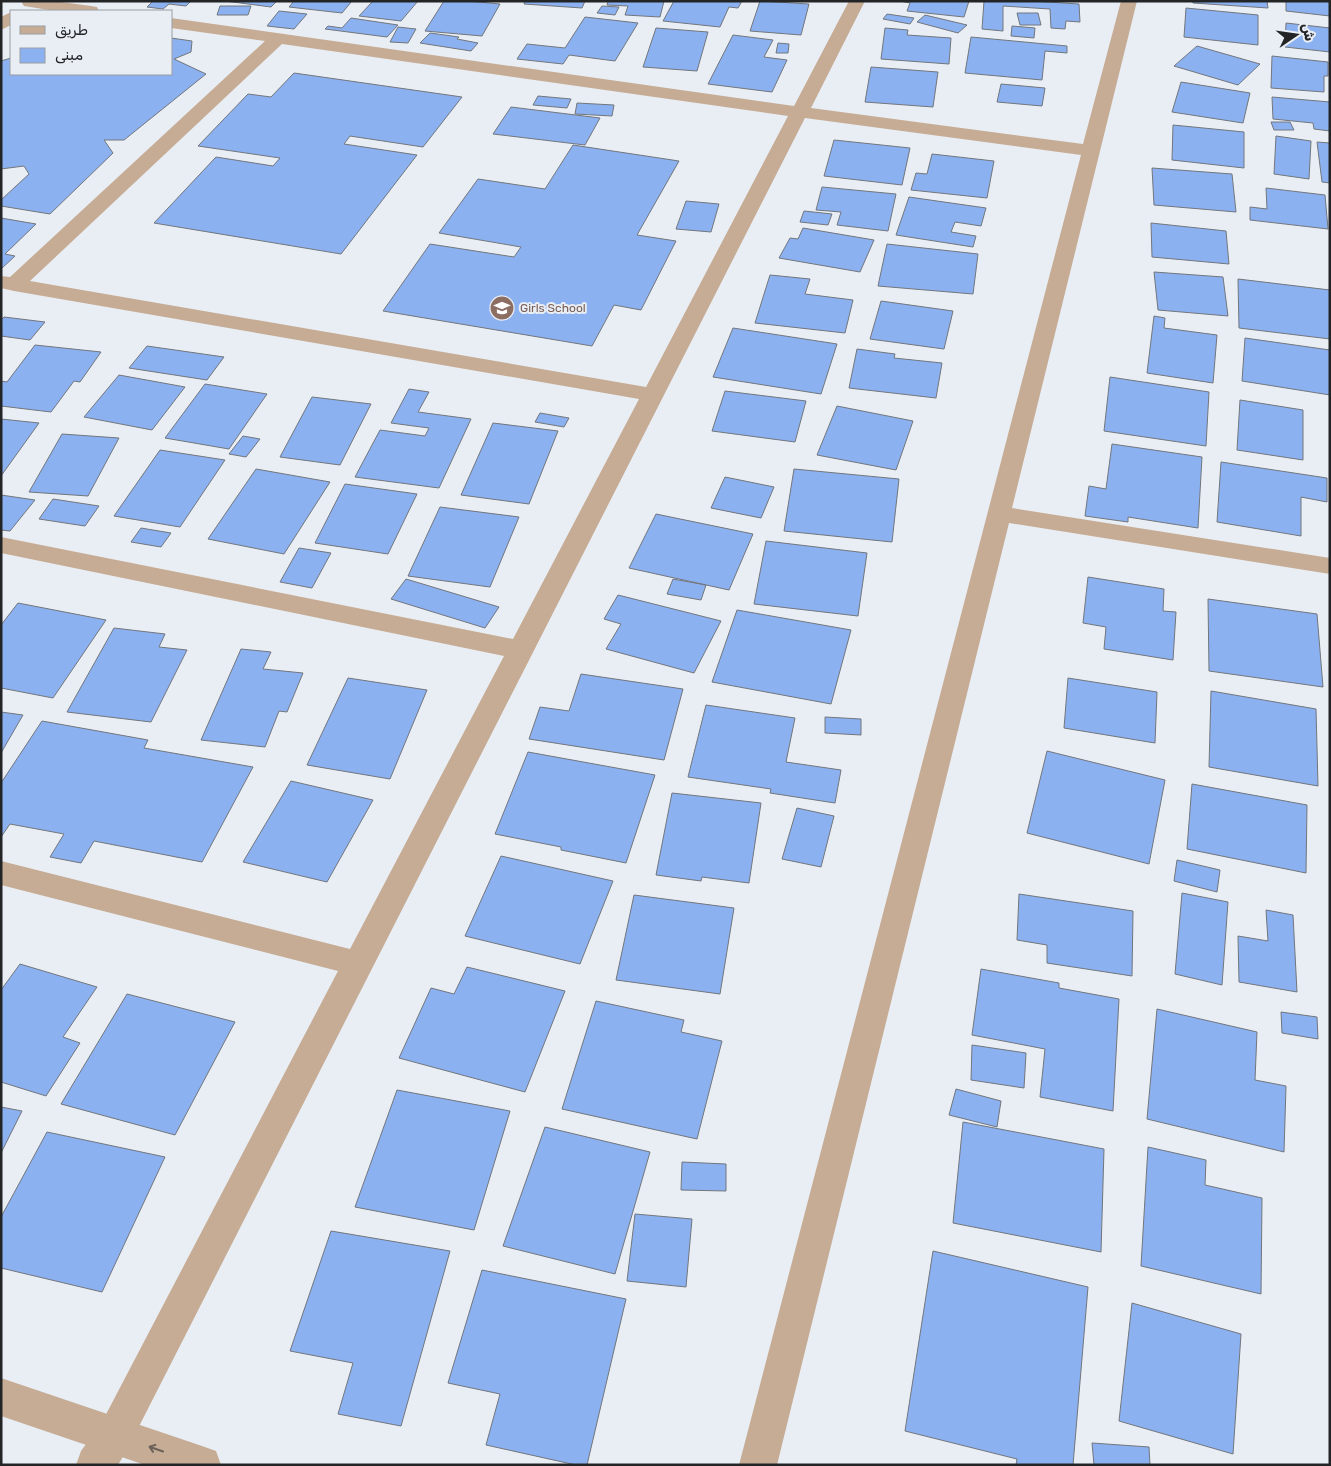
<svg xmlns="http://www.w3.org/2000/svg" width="1331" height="1466" viewBox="0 0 1331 1466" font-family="Rubik,'Noto Sans Arabic',sans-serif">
  <rect width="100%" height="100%" fill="#e9eef5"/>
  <path fill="#8bb1f0" stroke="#72767d" d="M 153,1 L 191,1 L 186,6 L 169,4 L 163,9 L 147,7 Z
    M 225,1 L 277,1 L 271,7 Z
    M 294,1 L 352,1 L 342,13 L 289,7 Z
    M 373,1 L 418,1 L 401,21 L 359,16 Z
    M 444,1 L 467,1 L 500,4 L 482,36 L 425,31 Z
    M 525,1 L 585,1 L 582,8 L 524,4 Z
    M 608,1 L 664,1 L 660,17 L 625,15 L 628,6 L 607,5 Z
    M 674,1 L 742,1 L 738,8 L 729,7 L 720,27 L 663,21 Z
    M 760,1 L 809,4 L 801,35 L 750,31 Z
    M 900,1 L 969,1 L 964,17 L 907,11 L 910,3 Z
    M 984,1 L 1032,1 L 1079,4 L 1080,22 L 1066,21 L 1065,29 L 1051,28 L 1050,9 L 1003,6 L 1003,31 L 982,29 Z
    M 1192,1 L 1267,1 L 1268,8 L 1193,3 Z
    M 1286,1 L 1330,1 L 1330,16 L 1286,11 Z
    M 220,6 L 251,6 L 248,15 L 217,15 Z
    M 602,6 L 619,7 L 615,15 L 597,13 Z
    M 1186,8 L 1258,15 L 1258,45 L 1184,37 Z
    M 279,11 L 307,14 L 294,29 L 267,26 Z
    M 1017,13 L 1038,13 L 1041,25 L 1020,25 Z
    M 887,14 L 914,18 L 910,24 L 883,19 Z
    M 925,15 L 967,25 L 958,33 L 917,22 Z
    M 585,17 L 638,23 L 615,61 L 569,55 L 563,64 L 517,59 L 527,44 L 565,48 Z
    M 351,18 L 398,25 L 387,37 L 325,29 L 328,26 L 342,28 Z
    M 1286,23 L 1330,28 L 1330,52 L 1285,47 Z
    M 1012,26 L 1035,28 L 1034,38 L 1011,36 Z
    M 398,27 L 416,29 L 408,43 L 390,42 Z
    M 656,28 L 708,32 L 697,71 L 643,67 Z
    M 885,28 L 908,30 L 907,35 L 951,38 L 949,64 L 881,59 Z
    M 430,33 L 459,37 L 457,39 L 478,43 L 471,51 L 420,43 Z
    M 733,35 L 773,40 L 764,57 L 787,60 L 772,92 L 708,84 Z
    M 971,37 L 1067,46 L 1067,53 L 1045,51 L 1042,80 L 965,73 Z
    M 171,38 L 192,41 L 191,52 L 174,59 L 206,74 L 124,140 L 104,140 L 113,153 L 50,214 L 1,206 L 1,200 L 29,174 L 24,166 L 1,169 L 1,61 L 11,58 L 11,74 L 171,74 Z
    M 778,43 L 789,44 L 788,53 L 776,53 Z
    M 1197,46 L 1260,64 L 1238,85 L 1174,66 Z
    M 1272,56 L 1328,62 L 1328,76 L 1324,76 L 1324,92 L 1271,88 Z
    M 871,67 L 938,72 L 933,107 L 865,102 Z
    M 294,73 L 462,97 L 423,147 L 350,136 L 344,144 L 417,155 L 341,254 L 154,223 L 216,157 L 273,166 L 280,158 L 198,146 L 248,94 L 271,97 Z
    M 1181,82 L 1250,93 L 1243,123 L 1172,112 Z
    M 1001,84 L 1045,88 L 1042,106 L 997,102 Z
    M 538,96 L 571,99 L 567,108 L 533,105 Z
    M 1272,97 L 1330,102 L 1330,131 L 1314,129 L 1313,123 L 1273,119 Z
    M 577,103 L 614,105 L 612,116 L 575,114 Z
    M 511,107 L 600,118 L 585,145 L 493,134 Z
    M 1271,122 L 1290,122 L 1294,130 L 1274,130 Z
    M 1173,125 L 1244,132 L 1244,168 L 1172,160 Z
    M 1276,136 L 1311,141 L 1309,179 L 1274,174 Z
    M 834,140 L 910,148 L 902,185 L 824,176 Z
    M 1317,142 L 1330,143 L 1330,183 L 1322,182 Z
    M 573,145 L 679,161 L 637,235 L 676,241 L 641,310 L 614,305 L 592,346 L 383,311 L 430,244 L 514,257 L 521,247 L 439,233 L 478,179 L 545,189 Z
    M 932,154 L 994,161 L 987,198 L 911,190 L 916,173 L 927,174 Z
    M 1152,168 L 1232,174 L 1236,212 L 1154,205 Z
    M 822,187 L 896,194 L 888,231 L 837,225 L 841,212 L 816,210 Z
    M 1266,188 L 1325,195 L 1328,229 L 1250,220 L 1250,207 L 1267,209 Z
    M 909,197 L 986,208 L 981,226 L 955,222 L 951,232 L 976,236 L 973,247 L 896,235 Z
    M 686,201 L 719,204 L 711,232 L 676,229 Z
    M 804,211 L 832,214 L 828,225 L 800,222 Z
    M 1,218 L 36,224 L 5,254 L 15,256 L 1,269 Z
    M 1151,223 L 1226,231 L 1229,264 L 1152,257 Z
    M 803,228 L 874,240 L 860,272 L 779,258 L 790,238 L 798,239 Z
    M 887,244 L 978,254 L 973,294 L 878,286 Z
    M 1154,272 L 1223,277 L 1228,316 L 1158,310 Z
    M 770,275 L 810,279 L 805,294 L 853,300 L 845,333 L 755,323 Z
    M 1238,279 L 1330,290 L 1330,339 L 1239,328 Z
    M 881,301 L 953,311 L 944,349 L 870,339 Z
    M 1154,316 L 1165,318 L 1164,328 L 1217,335 L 1213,383 L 1147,373 Z
    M 4,317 L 45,322 L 30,340 L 1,336 L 1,320 Z
    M 733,328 L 837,344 L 821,394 L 713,377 Z
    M 1245,338 L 1330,350 L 1330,395 L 1242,381 Z
    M 35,345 L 101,352 L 80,382 L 74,381 L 51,412 L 1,406 L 1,381 L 7,382 Z
    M 147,346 L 224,357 L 207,380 L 129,368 Z
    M 857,349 L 895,354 L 894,358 L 942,363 L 936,398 L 849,388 Z
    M 119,375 L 185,387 L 152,430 L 84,417 Z
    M 1110,377 L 1209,392 L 1206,446 L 1104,431 Z
    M 205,384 L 267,394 L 229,449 L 165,438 Z
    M 409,389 L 429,392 L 418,412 L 471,419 L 439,488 L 355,477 L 380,430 L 425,436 L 429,428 L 391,423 Z
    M 725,391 L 806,401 L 795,442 L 712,431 Z
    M 312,397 L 371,404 L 340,465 L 280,457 Z
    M 1240,400 L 1303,410 L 1303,460 L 1237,450 Z
    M 837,406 L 913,421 L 896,470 L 817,455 Z
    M 540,413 L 569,418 L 564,427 L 535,422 Z
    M 1,419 L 39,423 L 1,476 Z
    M 493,423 L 558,431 L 529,504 L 461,495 Z
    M 62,434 L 119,438 L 88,496 L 29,492 Z
    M 243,436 L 260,439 L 246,457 L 229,454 Z
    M 1112,444 L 1202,457 L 1198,528 L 1128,517 L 1128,522 L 1085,516 L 1089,486 L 1106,489 Z
    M 160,450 L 225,460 L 180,527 L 114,516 Z
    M 1221,462 L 1327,478 L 1327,502 L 1301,497 L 1301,536 L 1217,522 Z
    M 256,469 L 330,482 L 284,554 L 208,539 Z
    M 794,469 L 899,479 L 892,542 L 784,531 Z
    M 725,477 L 774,487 L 761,518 L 711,508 Z
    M 345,484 L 417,494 L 388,554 L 315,543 Z
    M 1,495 L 35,500 L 10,531 L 1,530 Z
    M 53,499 L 99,506 L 85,526 L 39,519 Z
    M 440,507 L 519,517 L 490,587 L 408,576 Z
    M 656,514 L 753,534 L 729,590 L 629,568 Z
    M 141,528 L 171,533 L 161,547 L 131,542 Z
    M 766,541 L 867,553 L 858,616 L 754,604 Z
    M 299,548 L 331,553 L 312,588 L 280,582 Z
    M 1088,577 L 1164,589 L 1163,611 L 1176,612 L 1173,660 L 1104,649 L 1106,627 L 1083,623 Z
    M 406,579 L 499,607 L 485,628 L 391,599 Z
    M 673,579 L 706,585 L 701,600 L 667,594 Z
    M 618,595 L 721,621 L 694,673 L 606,649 L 621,624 L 604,619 Z
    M 1208,599 L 1317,614 L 1323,687 L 1209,671 Z
    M 18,603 L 106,620 L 53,698 L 1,688 L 1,625 Z
    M 737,610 L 851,630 L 831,704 L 712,682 Z
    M 114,628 L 165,634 L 159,647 L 187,650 L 151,722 L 67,712 Z
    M 241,649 L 271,652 L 263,669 L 303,673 L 287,712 L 279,711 L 265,747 L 201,740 Z
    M 581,674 L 683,689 L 664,760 L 529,739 L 540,707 L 569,711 Z
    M 348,678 L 427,690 L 390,779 L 307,765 Z
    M 1068,678 L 1157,692 L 1155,743 L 1064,728 Z
    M 1211,691 L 1316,709 L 1318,786 L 1209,767 Z
    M 706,705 L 795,718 L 786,762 L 841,770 L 835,803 L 770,793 L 771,789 L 688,777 Z
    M 1,712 L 23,715 L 1,753 Z
    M 825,717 L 861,719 L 861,735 L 825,733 Z
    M 42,721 L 148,740 L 144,748 L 253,767 L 202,862 L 94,841 L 81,863 L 50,857 L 64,834 L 10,824 L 1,837 L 1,783 Z
    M 1047,751 L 1165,780 L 1149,864 L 1027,833 Z
    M 528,752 L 655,775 L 626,863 L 561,850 L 561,847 L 495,834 Z
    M 291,781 L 373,800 L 327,882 L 243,862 Z
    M 1192,784 L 1307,805 L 1306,873 L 1187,849 Z
    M 672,793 L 761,803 L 749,883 L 702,877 L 701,881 L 656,875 Z
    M 797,808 L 834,816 L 821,867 L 782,859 Z
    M 501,856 L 613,881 L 580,964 L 465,936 Z
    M 1177,860 L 1220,870 L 1217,892 L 1174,881 Z
    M 1182,893 L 1228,902 L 1222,985 L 1175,974 Z
    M 1019,894 L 1133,911 L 1132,976 L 1047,963 L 1047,945 L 1017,940 Z
    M 634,895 L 734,908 L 720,994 L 616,980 Z
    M 1266,910 L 1293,915 L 1297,992 L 1239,982 L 1238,936 L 1268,941 Z
    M 20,964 L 97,987 L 63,1037 L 80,1043 L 46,1096 L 1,1082 L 1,990 Z
    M 467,967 L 565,991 L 525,1092 L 399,1058 L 431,988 L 454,994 Z
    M 981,969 L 1059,983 L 1059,988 L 1119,999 L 1113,1111 L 1040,1097 L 1045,1049 L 972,1035 Z
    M 127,994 L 235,1022 L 175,1135 L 61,1104 Z
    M 596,1001 L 684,1020 L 681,1032 L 722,1041 L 697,1139 L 562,1109 Z
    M 1157,1009 L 1257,1032 L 1255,1080 L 1286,1086 L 1284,1152 L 1147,1119 Z
    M 1281,1012 L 1317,1017 L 1318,1039 L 1282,1033 Z
    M 972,1045 L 1026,1053 L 1024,1088 L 971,1080 Z
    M 956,1089 L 1001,1101 L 997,1127 L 949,1115 Z
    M 397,1090 L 510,1111 L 474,1230 L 355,1207 Z
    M 1,1107 L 22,1111 L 1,1153 Z
    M 963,1122 L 1104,1149 L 1101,1252 L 953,1223 Z
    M 545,1127 L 650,1152 L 615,1274 L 503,1246 Z
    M 47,1132 L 165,1157 L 102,1292 L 1,1268 L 1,1217 Z
    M 1148,1147 L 1206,1160 L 1205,1185 L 1262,1198 L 1261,1294 L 1141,1266 Z
    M 682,1162 L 726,1164 L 726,1191 L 681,1190 Z
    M 635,1214 L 692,1219 L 686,1287 L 627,1281 Z
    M 331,1231 L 450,1251 L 401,1426 L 338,1414 L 353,1363 L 290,1351 Z
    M 933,1251 L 1088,1287 L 1073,1465 L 1016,1465 L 1017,1459 L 905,1431 Z
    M 482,1270 L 626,1299 L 587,1465 L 576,1465 L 486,1445 L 500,1394 L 448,1383 Z
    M 1132,1303 L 1241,1334 L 1233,1454 L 1119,1421 Z
    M 1092,1443 L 1149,1447 L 1150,1465 L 1094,1465 Z"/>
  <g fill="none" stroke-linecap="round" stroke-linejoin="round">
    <path fill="#c6ac94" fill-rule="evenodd" d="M 23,1 L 54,1 L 91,6 L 97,7 L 99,11 L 55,11 L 24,6 L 22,3 Z
      M 849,1 L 865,1 L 811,108 L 1083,144 L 1121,1 L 1137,1 L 1012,508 L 1330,558 L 1330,574 L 1009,523 L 777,1465 L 739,1465 L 1081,155 L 805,118 L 128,1448 L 118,1465 L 76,1465 L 81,1451 L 102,1422 L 338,971 L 1,885 L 1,861 L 350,949 L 504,656 L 1,553 L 1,537 L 513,639 L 639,399 L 14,291 L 1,288 L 1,276 L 10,277 L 265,41 L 171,28 L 171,18 L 794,106 ZM 282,44 L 788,116 L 646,387 L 30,281 Z
      M 11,12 L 11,25 L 1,30 L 1,17 Z"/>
    <path fill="#c6ac94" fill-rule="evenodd" d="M 1,1378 L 202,1446 L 216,1451 L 221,1465 L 145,1465 L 1,1416 Z"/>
  </g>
  <defs><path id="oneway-shaft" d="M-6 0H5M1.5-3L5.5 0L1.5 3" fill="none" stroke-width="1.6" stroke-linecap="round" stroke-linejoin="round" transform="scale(1.25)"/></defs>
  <use stroke="#6c6158" href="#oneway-shaft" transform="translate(156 1449) rotate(-161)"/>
  <defs>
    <symbol id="school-disc" viewBox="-11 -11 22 22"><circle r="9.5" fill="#8d6e63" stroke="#e9eef5"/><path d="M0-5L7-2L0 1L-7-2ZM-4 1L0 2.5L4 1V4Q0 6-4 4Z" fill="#fff"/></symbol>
  </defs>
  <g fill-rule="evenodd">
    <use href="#school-disc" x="488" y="294" width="28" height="28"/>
  </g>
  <g text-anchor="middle" stroke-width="4" stroke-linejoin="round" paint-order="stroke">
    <g font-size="12" fill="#785e54" stroke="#e9eef5" text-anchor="start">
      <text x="520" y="312">Girls School</text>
    </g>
  </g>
  <rect width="1331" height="1466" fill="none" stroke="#222426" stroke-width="5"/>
  <rect x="10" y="10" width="162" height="65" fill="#e9eef5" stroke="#999da2"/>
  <rect x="20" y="26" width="25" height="8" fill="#c6ac94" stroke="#999da2"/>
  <text x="55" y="35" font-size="15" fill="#222426">طريق</text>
  <rect x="20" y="48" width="25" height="15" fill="#8bb1f0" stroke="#999da2"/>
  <text x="55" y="60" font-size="15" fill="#222426">مبنى</text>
  <g transform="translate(1296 35) rotate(77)" stroke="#e9eef5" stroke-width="4" paint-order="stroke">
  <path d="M0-4L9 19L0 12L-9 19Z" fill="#222426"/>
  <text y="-8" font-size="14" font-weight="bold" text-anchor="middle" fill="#222426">ش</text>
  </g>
</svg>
